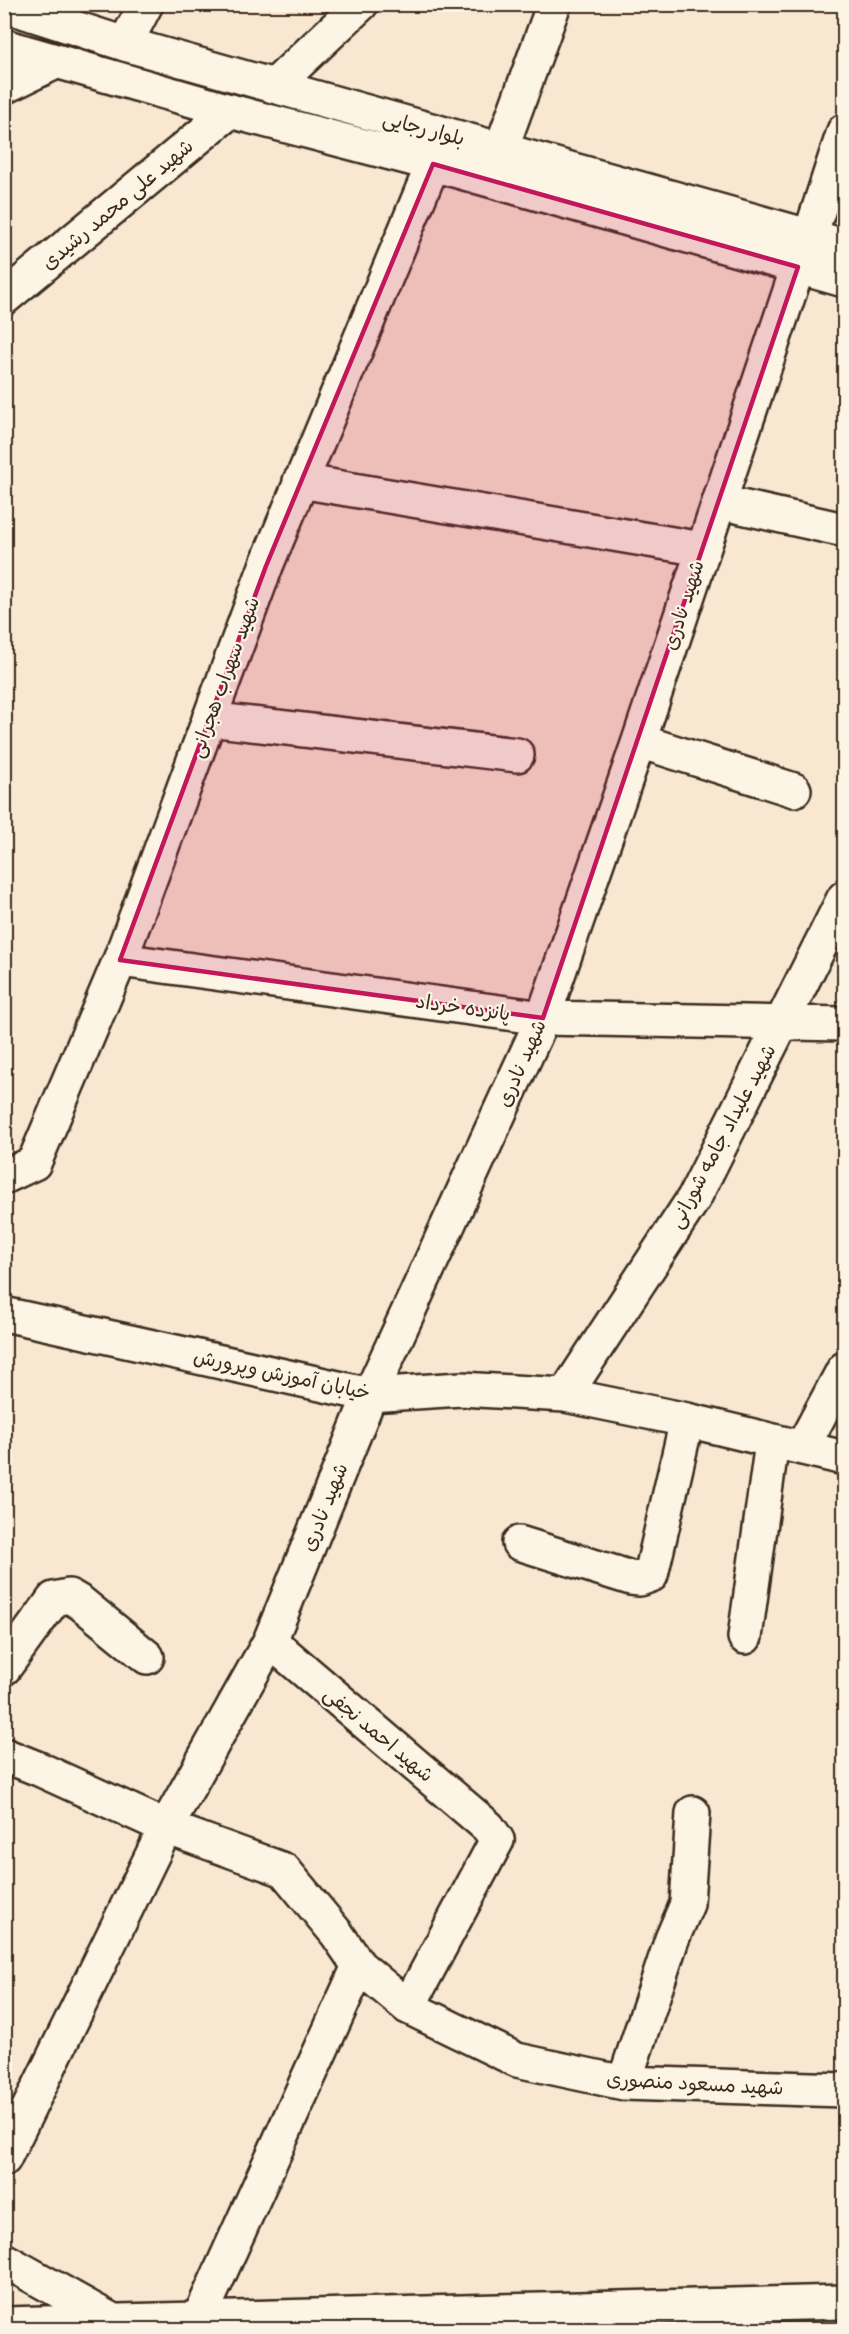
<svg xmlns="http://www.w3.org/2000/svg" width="849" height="2334" viewBox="0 0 849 2334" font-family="'Patrick Hand','Playpen Sans Arabic',sans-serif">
  <rect width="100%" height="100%" fill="#f9e8d1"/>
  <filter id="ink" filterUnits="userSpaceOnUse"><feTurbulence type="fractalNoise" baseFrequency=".0167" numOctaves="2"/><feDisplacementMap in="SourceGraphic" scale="12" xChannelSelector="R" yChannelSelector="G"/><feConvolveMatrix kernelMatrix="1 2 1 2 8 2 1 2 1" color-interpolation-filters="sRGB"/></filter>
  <g filter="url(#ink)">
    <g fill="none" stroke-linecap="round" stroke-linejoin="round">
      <defs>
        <path id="street" d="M 125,44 L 146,4
          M 274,86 L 361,4
          M 4,87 L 56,62
          M 501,149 L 554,4
          M 810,236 L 844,131
          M 4,298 L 230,111
          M 300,481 L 702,549
          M 719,502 L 844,530
          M 209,719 L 517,755
          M 639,741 L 794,790
          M 120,960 L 543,1018 L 844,1024
          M 4,1177 L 34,1163 L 120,960 L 266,566 L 433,164
          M 4,1314 L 370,1395 L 461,1389 L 565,1395 L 687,1420 L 844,1458
          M 565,1395 L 694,1198 L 844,898
          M 802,1448 L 844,1369
          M 519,1543 L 631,1578 L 640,1579 L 651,1575 L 687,1420
          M 745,1637 L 772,1442
          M 270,1641 L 488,1827 L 497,1840 L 408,2007
          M 4,1668 L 54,1599 L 69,1596 L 81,1603 L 147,1657
          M 4,1755 L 39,1769 L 166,1827 L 284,1870 L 337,1934 L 359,1966
          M 624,2083 L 672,1939 L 687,1904 L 693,1813
          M 4,2159 L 166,1827 L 270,1641 L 370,1395 L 543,1018 L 639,741 L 798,267
          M 4,2260 L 113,2321 L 115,2330
          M 199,2319 L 359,1966 L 408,2007 L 517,2060 L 624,2083 L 844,2090"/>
        <path id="secondary" d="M 4,5 L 125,44 L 274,86 L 844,246
          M 4,46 L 230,111 L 433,164 L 844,280
          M 4,2324 L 844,2302"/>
      </defs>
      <use href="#street" stroke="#3b2a1e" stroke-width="38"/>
      <use href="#secondary" stroke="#3b2a1e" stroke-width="38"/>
      <use href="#street" stroke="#fcf5e5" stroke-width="33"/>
      <use href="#secondary" stroke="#fcf5e5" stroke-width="33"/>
    </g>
  </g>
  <path fill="#c2185b" fill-opacity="0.2" stroke="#c2185b" stroke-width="4.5" stroke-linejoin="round" d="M 433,164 L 798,267 L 543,1018 L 120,960 L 266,566 Z"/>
  <g text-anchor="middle" stroke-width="4.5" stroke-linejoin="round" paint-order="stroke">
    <g font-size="20" fill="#3b2a1e" stroke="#fcf5e5">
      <text transform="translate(424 128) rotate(15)" y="7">بلوار رجایی</text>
      <text transform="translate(117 204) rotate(-40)" y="7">شهید علی محمد رشیدی</text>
      <text transform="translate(683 605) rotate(-72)" y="7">شهید نادری</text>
      <text transform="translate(224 677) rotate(-70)" y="7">شهید سهراب هجرانی</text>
      <text transform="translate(463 1007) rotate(8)" y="7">پانزده خرداد</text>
      <text transform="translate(521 1063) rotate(-66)" y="7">شهید نادری</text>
      <text transform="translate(722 1136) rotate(-62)" y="7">شهید علیداد جامه شورانی</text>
      <text transform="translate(282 1374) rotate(12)" y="7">خیابان آموزش وپرورش</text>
      <text transform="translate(324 1507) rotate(-68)" y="7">شهید نادری</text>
      <text transform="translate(379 1734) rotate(40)" y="7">شهید احمد نجفی</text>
      <text transform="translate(695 2083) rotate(3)" y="7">شهید مسعود منصوری</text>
    </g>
  </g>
  <rect width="849" height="2334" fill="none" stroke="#fcf5e5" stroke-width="24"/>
  <rect x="12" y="12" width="825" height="2310" fill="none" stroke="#3b2a1e" stroke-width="2" filter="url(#ink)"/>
</svg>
